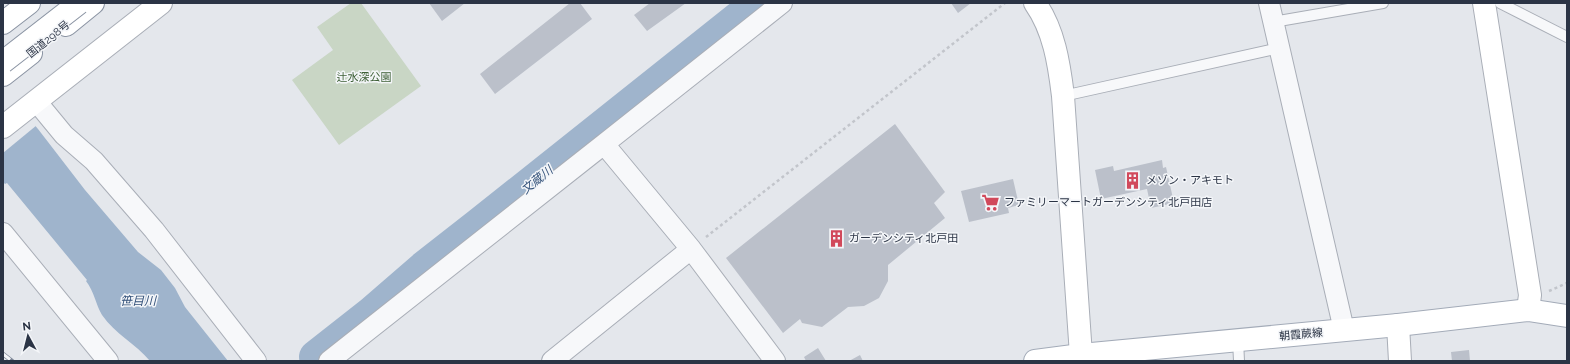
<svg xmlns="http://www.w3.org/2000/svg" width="1570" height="364" font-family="Raleway,'Noto Sans JP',sans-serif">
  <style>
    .green { fill: #c9d6c5 }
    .water { fill: #9fb4cc }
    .pier { fill: #e4e7ec }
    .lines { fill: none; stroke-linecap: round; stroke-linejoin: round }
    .stream { stroke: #9fb4cc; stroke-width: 5.5 }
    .river { stroke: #9fb4cc; stroke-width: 34 }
    .building { fill: #bbc0ca }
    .lane-casing { stroke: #a9aeb7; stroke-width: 12 }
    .street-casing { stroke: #a9aeb7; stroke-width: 22 }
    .secondary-casing { stroke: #a9aeb7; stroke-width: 24 }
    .primary-casing { stroke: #a3abb8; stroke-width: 24 }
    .highway-casing { stroke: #8b94a3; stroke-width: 24 }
    .path { stroke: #c2c5cb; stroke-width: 2.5; stroke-dasharray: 3 3; stroke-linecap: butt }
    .lane { stroke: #f7f8fa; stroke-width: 10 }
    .street { stroke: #f7f8fa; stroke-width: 20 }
    .secondary { stroke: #fff; stroke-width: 22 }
    .primary { stroke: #fff; stroke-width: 22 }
    .highway { stroke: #fff; stroke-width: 22 }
    .rail-casing { stroke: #7d8696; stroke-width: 4.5 }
    .rail { stroke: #f4f6f9; stroke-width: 3; stroke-dasharray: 9; stroke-linecap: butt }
    .highway-bridge-casing { stroke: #8b94a3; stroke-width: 24; stroke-linecap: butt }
    .highway-bridge { stroke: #fff; stroke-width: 22 }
    .labels { text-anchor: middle; stroke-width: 3; stroke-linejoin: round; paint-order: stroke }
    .street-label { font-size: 11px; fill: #2b3445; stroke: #f4f6f9 }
    .park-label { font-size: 11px; fill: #3f6138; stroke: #f4f6f9 }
    .poi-label { font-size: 11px; fill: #2b3445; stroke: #f4f6f9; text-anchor: start }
    .water-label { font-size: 12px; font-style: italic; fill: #34527a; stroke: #f4f6f9 }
  </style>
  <rect width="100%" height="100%" fill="#e4e7ec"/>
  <path class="green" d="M351 3H361L421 86 339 145 292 80 333 50 317 27Z"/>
  <path class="water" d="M3 88 38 129 85 190 138 252 161 270 175 288 185 307 228 361H150C136 344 115 334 102 315 96 305 94 291 86 281L87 280 7 183 5 184 3 182Z"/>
  <path class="pier" d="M3 86 37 125 3 153Z"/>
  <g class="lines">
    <path class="stream" d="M308 361 316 357"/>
    <path class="river" d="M316 357 372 313 424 268 479 225 758 3"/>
  </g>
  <path class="building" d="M429 3H465L442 21Z
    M570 3H580L592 19 495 94 480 74Z
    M650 3H686L647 31 634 15Z
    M951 3H971L958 13Z
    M895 124 945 192 934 203 945 218 888 265V281L879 298 864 306 848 307 822 327 802 323 800 319 783 333 726 258Z
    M1162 160 1163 168 1166 167 1174 203 1151 208 1147 189 1101 199 1095 170 1113 166 1114 171Z
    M1013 179 1019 205 1008 208 1009 213 969 222 961 191Z
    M818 348 826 361H806L804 357Z
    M1469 350 1470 361H1452L1451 352Z
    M860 355 863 361H849Z"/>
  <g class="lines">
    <defs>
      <path id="lane" d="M1500 3 1567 37
        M1273 22 1383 3
        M1063 96 1279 48
        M1238 340 1239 361"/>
      <path id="street" d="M1269 3 1344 330
        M36 101 64 135 94 161 154 230 256 361
        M604 144 782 3
        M3 233 108 361
        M329 361 604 144 691 249 775 361
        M552 361 691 249"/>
      <path id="secondary" d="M1035 3C1054 30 1059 63 1063 96L1081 355
        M1484 3 1530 295 1528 310
        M3 127 161 3
        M1398 325 1400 361"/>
      <path id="primary" d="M1035 361 1081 355 1398 325 1528 310 1567 316"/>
      <path id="highway" d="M3 23 29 3
        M66 25 93 3
        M3 75 31 53"/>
    </defs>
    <use href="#lane" class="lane-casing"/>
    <use href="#street" class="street-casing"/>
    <use href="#secondary" class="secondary-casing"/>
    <use href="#primary" class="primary-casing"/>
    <use href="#highway" class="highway-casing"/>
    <path class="path" d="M706 237 1005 3
      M1549 291 1567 283"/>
    <use href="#lane" class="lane"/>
    <use href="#street" class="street"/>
    <use href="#secondary" class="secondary"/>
    <use href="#primary" class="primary"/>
    <use href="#highway" class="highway"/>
    <defs>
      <path id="rail" d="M3 354 12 361"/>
    </defs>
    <use href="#rail" class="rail-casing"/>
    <use href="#rail" class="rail"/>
    <defs>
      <path id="highway-bridge" d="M3 62 79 3"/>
    </defs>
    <use href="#highway-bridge" class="highway-bridge-casing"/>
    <use href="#highway-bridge" class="highway-bridge"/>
  </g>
  <defs>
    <symbol id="building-bare" viewBox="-9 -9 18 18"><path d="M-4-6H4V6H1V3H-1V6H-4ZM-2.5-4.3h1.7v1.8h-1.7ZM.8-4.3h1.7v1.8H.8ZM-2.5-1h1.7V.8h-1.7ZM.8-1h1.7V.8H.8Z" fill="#d1495b" stroke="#f4f6f9" stroke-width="2.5" paint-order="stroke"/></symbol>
    <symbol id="supermarket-bare" viewBox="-9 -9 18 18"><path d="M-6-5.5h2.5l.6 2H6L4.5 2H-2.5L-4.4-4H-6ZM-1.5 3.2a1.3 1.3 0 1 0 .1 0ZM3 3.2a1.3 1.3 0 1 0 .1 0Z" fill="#d1495b" stroke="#f4f6f9" stroke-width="2.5" paint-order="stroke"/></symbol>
  </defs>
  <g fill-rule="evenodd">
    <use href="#building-bare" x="1120" y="168" width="25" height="25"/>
    <use href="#supermarket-bare" x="978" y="190" width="25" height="25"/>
    <use href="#building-bare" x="824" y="226" width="25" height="25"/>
  </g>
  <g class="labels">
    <g class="street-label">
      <text transform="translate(48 39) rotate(-39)" y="4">国道298号</text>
      <text transform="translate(1301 334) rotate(-5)" y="4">朝霞蕨線</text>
    </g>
    <g class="park-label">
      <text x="364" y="81">辻水深公園</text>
    </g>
    <g class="poi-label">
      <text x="1146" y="184">メゾン・アキモト</text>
      <text x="1004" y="206">ファミリーマートガーデンシティ北戸田店</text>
      <text x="849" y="242">ガーデンシティ北戸田</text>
    </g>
    <g class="water-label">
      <text transform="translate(537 180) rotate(-39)" y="4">文蔵川</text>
      <text x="138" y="305">笹目川</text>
    </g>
  </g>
  <rect width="1570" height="364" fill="none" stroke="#2b3445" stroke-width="8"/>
  <g transform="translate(28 336) rotate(353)" stroke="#f4f6f9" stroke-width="3" paint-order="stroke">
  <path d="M0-3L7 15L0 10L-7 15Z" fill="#2b3445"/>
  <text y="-6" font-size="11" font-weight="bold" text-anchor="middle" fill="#2b3445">N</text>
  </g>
</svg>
